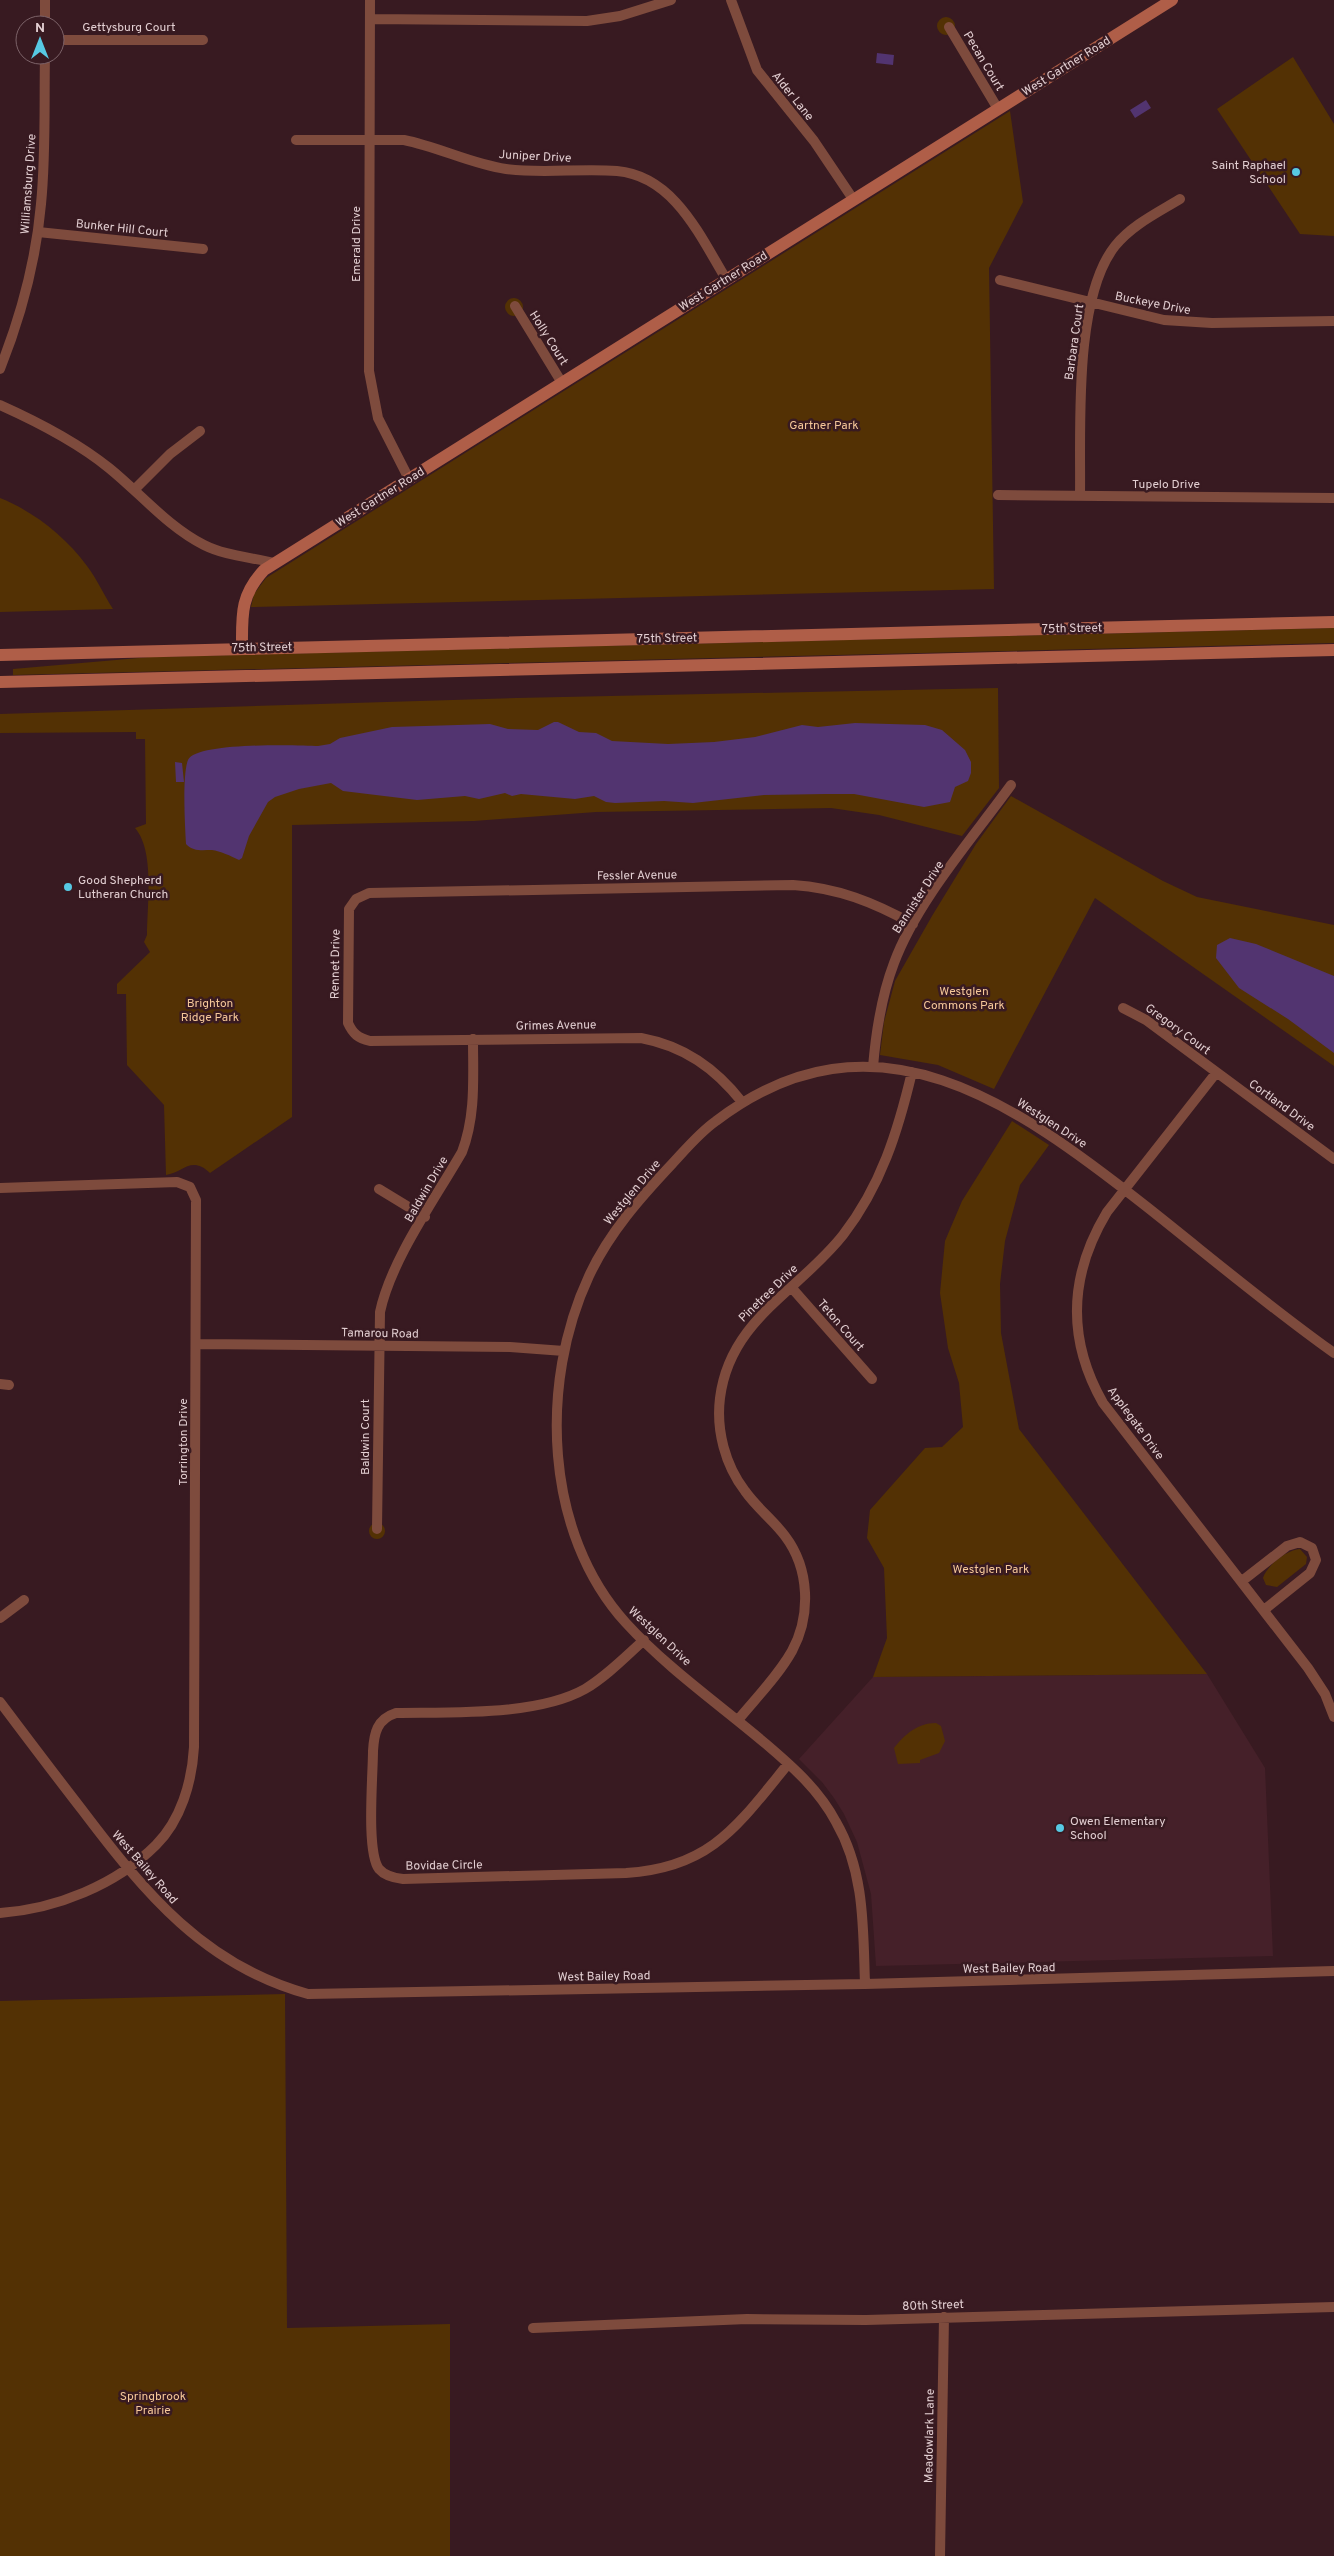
<svg xmlns="http://www.w3.org/2000/svg" width="1334" height="2556" font-family="Overpass,sans-serif">
  <style>
    .built { fill: #452029 }
    .green { fill: #533104 }
    .water { fill: #523470 }
    .lines { fill: none; stroke-linecap: round; stroke-linejoin: round }
    .street { stroke: #7e4b3d; stroke-width: 10 }
    .secondary { stroke: #af5e48; stroke-width: 12 }
    .poi-dot { fill: #57c9e3; stroke: #381a21; stroke-width: 2 }
    .labels { text-anchor: middle; stroke-width: 5; stroke-linejoin: round; paint-order: stroke }
    .street-label { font-size: 12px; fill: #e3cfd2; stroke: #381a21 }
    .poi-label { font-size: 12px; fill: #e3cfd2; stroke: #381a21; text-anchor: start }
    .park-label { font-size: 12px; fill: #f5c799; stroke: #381a21 }
  </style>
  <rect width="100%" height="100%" fill="#381a21"/>
  <path class="built" d="M1207 1674 1265 1768 1273 1956 876 1966 871 1894 857 1842 844 1814 834 1798 822 1782 799 1759 873 1677Z"/>
  <path class="green" d="M937 26a9 9 0 1 1 18 0a9 9 0 1 1-18 0Z
    M1293 57 1334 124V236L1300 234 1217 109Z
    M1010 111 1023 202 989 268 994 589 251 607 254 594 266 578Z
    M505 307a9 9 0 1 1 18 0a9 9 0 1 1-18 0Z
    M0 498C33 511 66 537 87 566 97 579 104 595 113 609L0 612Z
    M1334 628V643L13 675V669L150 657Z
    M998 688 999 788 962 836 879 815 831 808 596 812 474 821 292 825V1117L210 1173C191 1155 183 1173 166 1175L164 1105 127 1065 126 994H117V984L150 952 144 942 147 935C147 904 155 851 135 828L146 824 145 739H136V732L0 733V714L516 698Z
    M1011 796 1163 881 1197 897 1334 925V1066L1095 898 994 1089 938 1065 880 1055 884 1022 895 981 932 916 976 844Z
    M1012 1121 1049 1145 1020 1185 1005 1241 1000 1284 1001 1333 1019 1429 1207 1674 873 1677 887 1638 884 1568 867 1538 870 1510 925 1448 942 1447 963 1427 959 1383 948 1348 940 1293 945 1241 962 1201Z
    M369 1531a8 8 0 1 1 16 0a8 8 0 1 1-16 0Z
    M1300 1549 1307 1557 1306 1564 1277 1587 1266 1585 1263 1578C1266 1566 1288 1549 1300 1549Z
    M936 1723 941 1726 945 1741 939 1753 920 1760V1763L898 1764 894 1748C905 1734 918 1723 936 1723Z
    M285 1994 287 2328 450 2324V2556H0V2001Z"/>
  <path class="water" d="M877 53 894 55 893 65 876 63Z
    M1146 100 1151 108 1135 118 1130 110Z
    M554 722H558L579 732 596 733 612 741 668 744 714 742 755 737 802 725 818 727 855 723 925 725 942 730 965 750 971 762V773L968 781 955 787 950 802 924 807 854 794H826L764 795 693 803 664 801 615 803 606 802 594 796 575 799 521 794 512 796 505 793 479 799 465 796 417 800 343 791 331 783 299 789 275 797 268 802 249 836 242 858 239 860C231 856 220 851 212 850 203 850 193 852 186 844 185 826 182 775 188 760 196 742 298 745 318 746L330 744 340 738 392 727 490 724 508 729 538 730Z
    M175 762 182 763 184 782H176Z
    M1230 938 1256 944 1334 976V1053L1288 1019 1239 988 1216 958 1217 945Z"/>
  <g class="lines">
    <path class="street" d="M370 0 369 371 378 418 409 479
      M731 0 757 70 814 141 853 199
      M370 19 587 21 620 16 671 0
      M45 25V0
      M949 27 998 109
      M55 40H203
      M296 140H404C439 147 471 164 506 169 543 174 580 168 617 171 674 176 700 236 726 279
      M38 232 203 249
      M1000 280 1164 320 1212 323 1334 321
      M515 306 562 383
      M0 369C21 316 36 261 41 204 46 155 44 104 45 55
      M0 405C38 422 77 442 109 468 140 493 168 527 204 545 226 556 251 557 274 563
      M134 490 170 454 200 431
      M998 495 1334 498
      M1080 496C1081 430 1073 299 1115 246 1132 225 1157 213 1180 199
      M1123 1008 1146 1020 1334 1159
      M873 1067C876 1031 881 997 894 963 917 901 972 839 1011 785
      M1216 1073 1107 1212C1069 1275 1066 1338 1103 1403L1308 1668 1325 1694 1334 1717
      M742 1102C715 1068 684 1046 641 1038L370 1041C358 1038 353 1034 348 1023L349 909 356 899 369 893 793 885C838 888 873 902 913 924
      M0 1188 177 1182 190 1187 196 1200 194 1747C192 1782 181 1820 156 1845 116 1885 56 1909 0 1913
      M379 1189 425 1217
      M791 1287 872 1379
      M196 1344 510 1347 564 1351
      M0 1384 9 1385
      M377 1529 380 1312C391 1260 435 1199 462 1152 476 1115 473 1078 473 1039
      M1242 1581 1287 1546 1300 1542 1312 1548 1316 1560 1310 1573 1264 1610
      M0 1618 24 1600
      M644 1640C625 1657 607 1676 585 1689 537 1716 452 1712 396 1713 377 1719 374 1733 373 1751 373 1775 366 1852 379 1869 385 1876 394 1878 403 1879L626 1873C711 1868 738 1825 788 1764
      M0 1702C28 1739 55 1775 83 1811 145 1893 205 1966 308 1994L865 1984 1334 1971
      M738 1720C756 1698 778 1676 792 1651 811 1616 810 1569 785 1536 773 1520 757 1508 745 1491 725 1465 716 1430 720 1398 730 1319 799 1291 843 1235 881 1186 898 1131 912 1072
      M865 1984C863 1928 865 1872 836 1822 819 1790 793 1767 766 1744 720 1705 667 1668 626 1623 544 1533 539 1383 589 1276 609 1233 640 1198 672 1164 686 1149 699 1133 716 1121 875 1000 1017 1105 1147 1207 1209 1256 1269 1307 1334 1353
      M533 2328 747 2319 866 2320 1334 2307
      M940 2556 944 2317"/>
    <path class="secondary" d="M242 648C242 615 240 596 264 570L1172 0
      M0 655 1334 622
      M0 682 1334 650"/>
  </g>
  <g class="poi-dot">
    <circle cx="1296" cy="172" r="5"/>
    <circle cx="68" cy="887" r="5"/>
    <circle cx="1060" cy="1828" r="5"/>
  </g>
  <g class="labels">
    <g class="street-label">
      <text x="129" y="31">Gettysburg Court</text>
      <text transform="translate(984 61) rotate(59)" y="4">Pecan Court</text>
      <text transform="translate(1066 66) rotate(-32)" y="4">West Gartner Road</text>
      <text transform="translate(793 96) rotate(51)" y="4">Alder Lane</text>
      <text transform="translate(535 156) rotate(3)" y="4">Juniper Drive</text>
      <text transform="translate(28 184) rotate(-86)" y="4">Williamsburg Drive</text>
      <text transform="translate(122 228) rotate(6)" y="4">Bunker Hill Court</text>
      <text transform="translate(356 244) rotate(-90)" y="4">Emerald Drive</text>
      <text transform="translate(723 281) rotate(-32)" y="4">West Gartner Road</text>
      <text transform="translate(1153 303) rotate(11)" y="4">Buckeye Drive</text>
      <text transform="translate(549 338) rotate(58)" y="4">Holly Court</text>
      <text transform="translate(1074 342) rotate(-82)" y="4">Barbara Court</text>
      <text x="1166" y="488">Tupelo Drive</text>
      <text transform="translate(380 497) rotate(-32)" y="4">West Gartner Road</text>
      <text transform="translate(1072 628) rotate(-1)" y="4">75th Street</text>
      <text transform="translate(667 638) rotate(-1)" y="4">75th Street</text>
      <text transform="translate(262 647) rotate(-1)" y="4">75th Street</text>
      <text transform="translate(637 875) rotate(-1)" y="4">Fessler Avenue</text>
      <text transform="translate(918 897) rotate(-57)" y="4">Bannister Drive</text>
      <text transform="translate(335 964) rotate(-89)" y="4">Rennet Drive</text>
      <text transform="translate(556 1025) rotate(-1)" y="4">Grimes Avenue</text>
      <text transform="translate(1178 1029) rotate(36)" y="4">Gregory Court</text>
      <text transform="translate(1282 1105) rotate(36)" y="4">Cortland Drive</text>
      <text transform="translate(1052 1123) rotate(33)" y="4">Westglen Drive</text>
      <text transform="translate(426 1189) rotate(-60)" y="4">Baldwin Drive</text>
      <text transform="translate(632 1192) rotate(-50)" y="4">Westglen Drive</text>
      <text transform="translate(768 1293) rotate(-44)" y="4">Pinetree Drive</text>
      <text transform="translate(841 1325) rotate(49)" y="4">Teton Court</text>
      <text transform="translate(380 1333) rotate(1)" y="4">Tamarou Road</text>
      <text transform="translate(1136 1423) rotate(54)" y="4">Applegate Drive</text>
      <text transform="translate(365 1437) rotate(-90)" y="4">Baldwin Court</text>
      <text transform="translate(183 1442) rotate(-90)" y="4">Torrington Drive</text>
      <text transform="translate(660 1636) rotate(43)" y="4">Westglen Drive</text>
      <text transform="translate(444 1865) rotate(-1)" y="4">Bovidae Circle</text>
      <text transform="translate(145 1867) rotate(49)" y="4">West Bailey Road</text>
      <text transform="translate(1009 1968) rotate(-1)" y="4">West Bailey Road</text>
      <text transform="translate(604 1976) rotate(-1)" y="4">West Bailey Road</text>
      <text transform="translate(933 2305) rotate(-2)" y="4">80th Street</text>
      <text transform="translate(929 2436) rotate(-89)" y="4">Meadowlark Lane</text>
    </g>
    <g class="poi-label">
      <text x="1286" y="169" text-anchor="end">Saint Raphael<tspan x="1286" dy="14">School</tspan></text>
      <text x="78" y="884">Good Shepherd<tspan x="78" dy="14">Lutheran Church</tspan></text>
      <text x="1070" y="1825">Owen Elementary<tspan x="1070" dy="14">School</tspan></text>
    </g>
    <g class="park-label">
      <text x="824" y="429">Gartner Park</text>
      <text x="964" y="995">Westglen<tspan x="964" dy="14">Commons Park</tspan></text>
      <text x="210" y="1007">Brighton<tspan x="210" dy="14">Ridge Park</tspan></text>
      <text x="991" y="1573">Westglen Park</text>
      <text x="153" y="2400">Springbrook<tspan x="153" dy="14">Prairie</tspan></text>
    </g>
  </g>
  <g transform="translate(40 40)"><circle r="24" fill="#381a21" stroke="#7c6268"/>
  <path d="M0-4L9 19L0 12L-9 19Z" fill="#57c9e3"/>
  <text y="-8" font-size="14" font-weight="bold" text-anchor="middle" fill="#e3cfd2">N</text>
  </g>
</svg>
